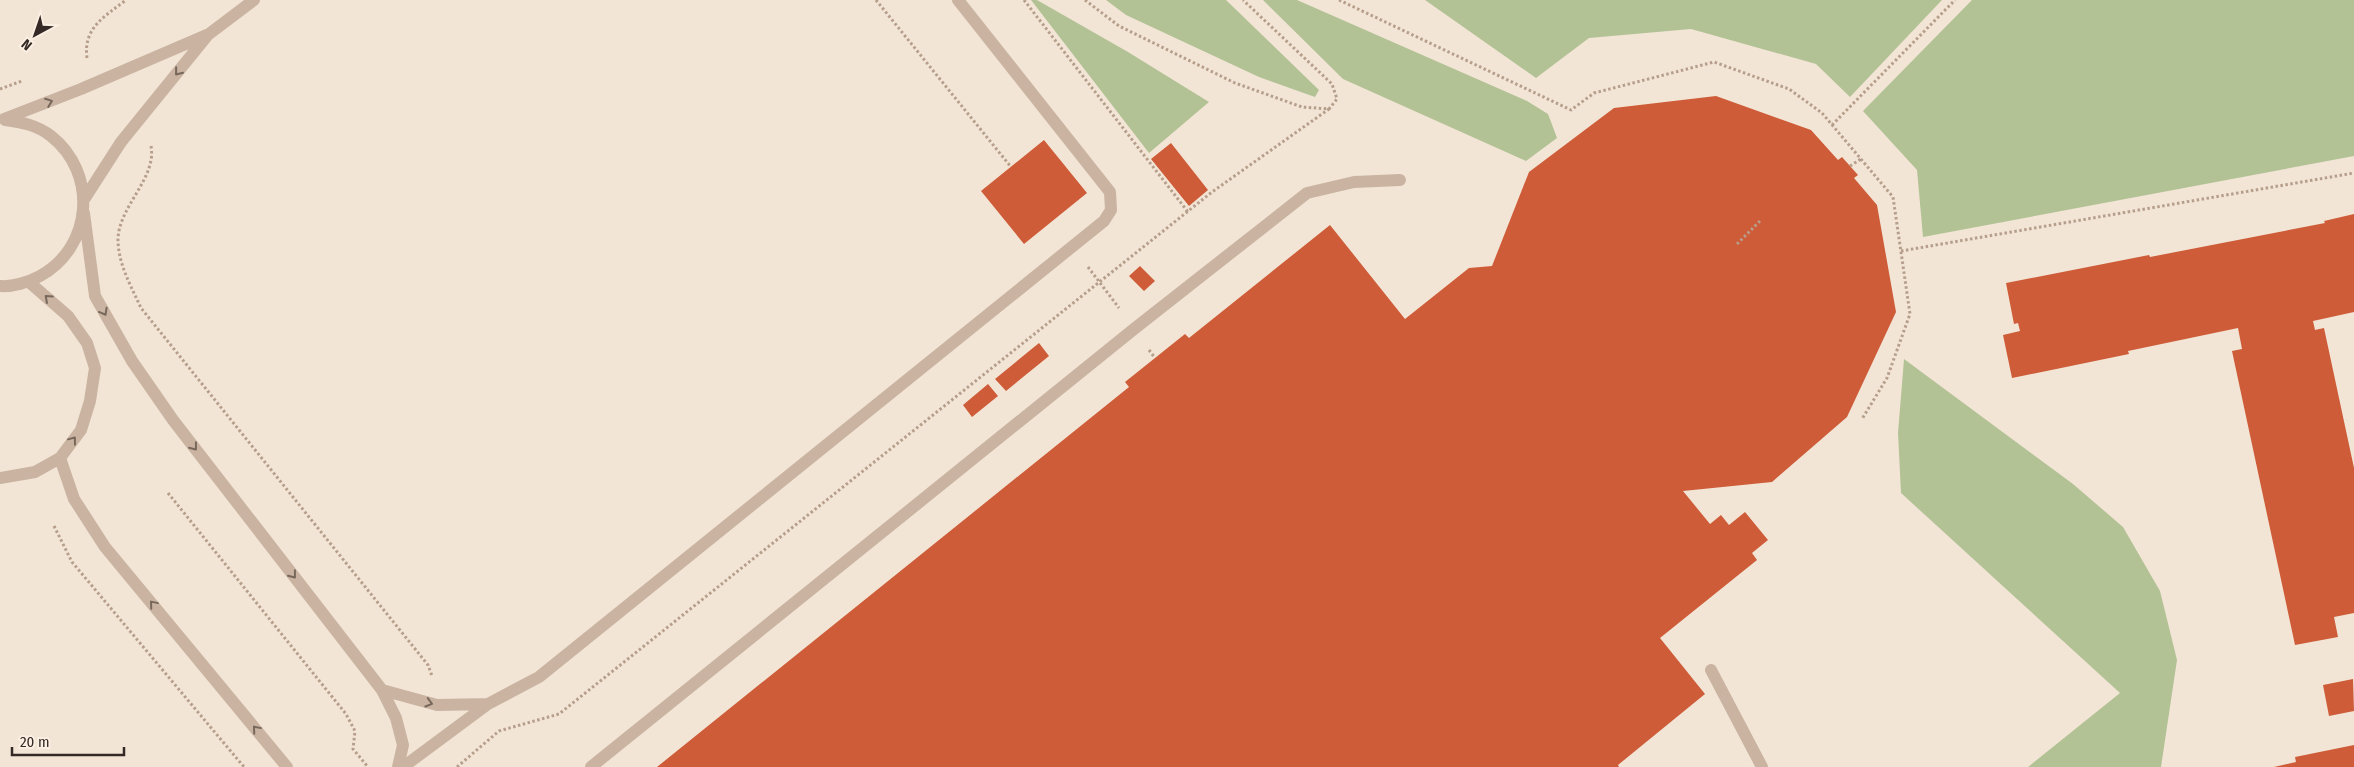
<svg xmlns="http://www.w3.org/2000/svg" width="2354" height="767" font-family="'Fira Sans Condensed',sans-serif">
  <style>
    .green { fill: #b3c295 }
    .building { fill: #ce5c38 }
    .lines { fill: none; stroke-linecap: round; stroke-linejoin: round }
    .path { stroke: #b69e8b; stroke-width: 3; stroke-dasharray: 2.5 2.5; stroke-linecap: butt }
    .minor { stroke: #cab4a1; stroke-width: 12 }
    .oneway { stroke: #78685c }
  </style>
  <rect width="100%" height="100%" fill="#f2e5d6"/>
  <path class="green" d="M1031 0H1037L1128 52 1209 102 1149 153Z
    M1106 0H1226L1319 90 1315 97 1259 77 1126 15Z
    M1263 0H1297L1527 101 1548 114 1557 138 1526 161 1343 79Z
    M1425 0H1942L1850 97 1816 64 1691 29 1589 38 1536 78Z
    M1972 0H2354V156L1923 237 1917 170 1863 111Z
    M1904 359 2073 484 2123 527 2160 591 2177 660 2161 767H2028L2120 693 1901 493 1898 433Z"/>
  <path class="building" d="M1716 96 1811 130 1838 160 1842 157 1858 175 1854 178 1877 205 1896 312 1847 417 1772 482 1683 491 1710 524 1721 515 1729 525 1745 512 1768 540 1752 553 1757 560 1660 638 1705 694 1618 765 1619 767H657L1129 387 1125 382 1185 334 1189 338 1330 225 1405 319 1469 268 1492 266 1529 172 1614 108Z
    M1044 140 1087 193 1024 244 981 191Z
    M1171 143 1208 190 1189 206 1151 159Z
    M2354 214V312L2313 321 2315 330 2324 328 2354 468V613L2334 617 2338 637 2295 645 2232 351 2242 349 2238 328 2128 351 2129 354 2012 378 2003 335 2020 331 2018 323 2014 324 2006 283 2149 255 2150 257 2325 223 2324 221Z
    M1140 266 1155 281 1144 291 1129 276Z
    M1039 343 1049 356 1006 391 995 379Z
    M988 384 998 396 972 417 963 405Z
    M2353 679 2354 711 2329 716 2323 685Z
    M2354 745V767H2274L2296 762 2295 757Z"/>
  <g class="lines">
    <path class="path" d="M876 0 1011 167
      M1024 0 1188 212
      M1085 0 1119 26 1235 83 1302 107 1329 109 1337 99 1332 84 1243 0
      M1339 0 1571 110 1594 93 1714 62 1789 89 1822 113 1893 197 1910 314 1887 378 1862 419
      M87 58C83 28 104 17 126 0
      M0 89 22 81
      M1832 125 1955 0
      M151 146C157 178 119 206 118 239 118 264 131 286 141 308L428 665 432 676
      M1850 166 1861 159
      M1737 244 1760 221
      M1901 251 2354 173
      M1088 267 1119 308
      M1149 350 1155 358
      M168 493 346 714 355 731 353 749 368 767
      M54 526 72 562 244 767
      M457 767 499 731 559 714 1212 192 1329 109"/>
    <path class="minor" d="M4 119 81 89 209 34 254 0
      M85 198 121 142 207 36
      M84 213 95 296 132 361 173 420 382 690 396 718 403 745 398 767
      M29 282 68 316 87 343 95 368 90 401 81 430 60 458 74 499 105 547 287 767
      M0 286C13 287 29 282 40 276 93 247 98 173 51 136 37 125 21 122 5 120
      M0 478 35 472 60 458
      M1711 670 1762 767
      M382 690 437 705 488 704
      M403 767 488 704 539 677 1104 221 1111 210 1110 192 958 0
      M591 767 1134 329 1307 193 1354 182 1400 180"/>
  </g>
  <defs><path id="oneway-chevron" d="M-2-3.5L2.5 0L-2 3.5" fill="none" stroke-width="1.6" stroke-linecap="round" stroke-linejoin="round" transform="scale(1.25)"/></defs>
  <g class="oneway">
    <use href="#oneway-chevron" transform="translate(178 72) rotate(129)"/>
    <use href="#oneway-chevron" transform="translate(49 102) rotate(-21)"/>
    <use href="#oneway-chevron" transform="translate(48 298) rotate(-138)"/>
    <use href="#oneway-chevron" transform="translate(104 312) rotate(61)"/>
    <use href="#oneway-chevron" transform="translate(73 440) rotate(-53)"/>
    <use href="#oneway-chevron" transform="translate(194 447) rotate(52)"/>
    <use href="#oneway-chevron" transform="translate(293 575) rotate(52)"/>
    <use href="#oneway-chevron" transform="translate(153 604) rotate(-130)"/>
    <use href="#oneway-chevron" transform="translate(429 703) rotate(16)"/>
    <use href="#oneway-chevron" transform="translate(256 729) rotate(-130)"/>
  </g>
  <g transform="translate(35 35) rotate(220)" stroke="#faefe2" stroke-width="4" paint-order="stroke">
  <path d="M0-4L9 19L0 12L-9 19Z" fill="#342924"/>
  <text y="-8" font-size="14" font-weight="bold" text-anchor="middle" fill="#342924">N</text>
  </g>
  <path d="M12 747v8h112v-8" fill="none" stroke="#342924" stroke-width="2.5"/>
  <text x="20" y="747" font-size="15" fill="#342924" stroke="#faefe2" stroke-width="4" paint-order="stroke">20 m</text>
</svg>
